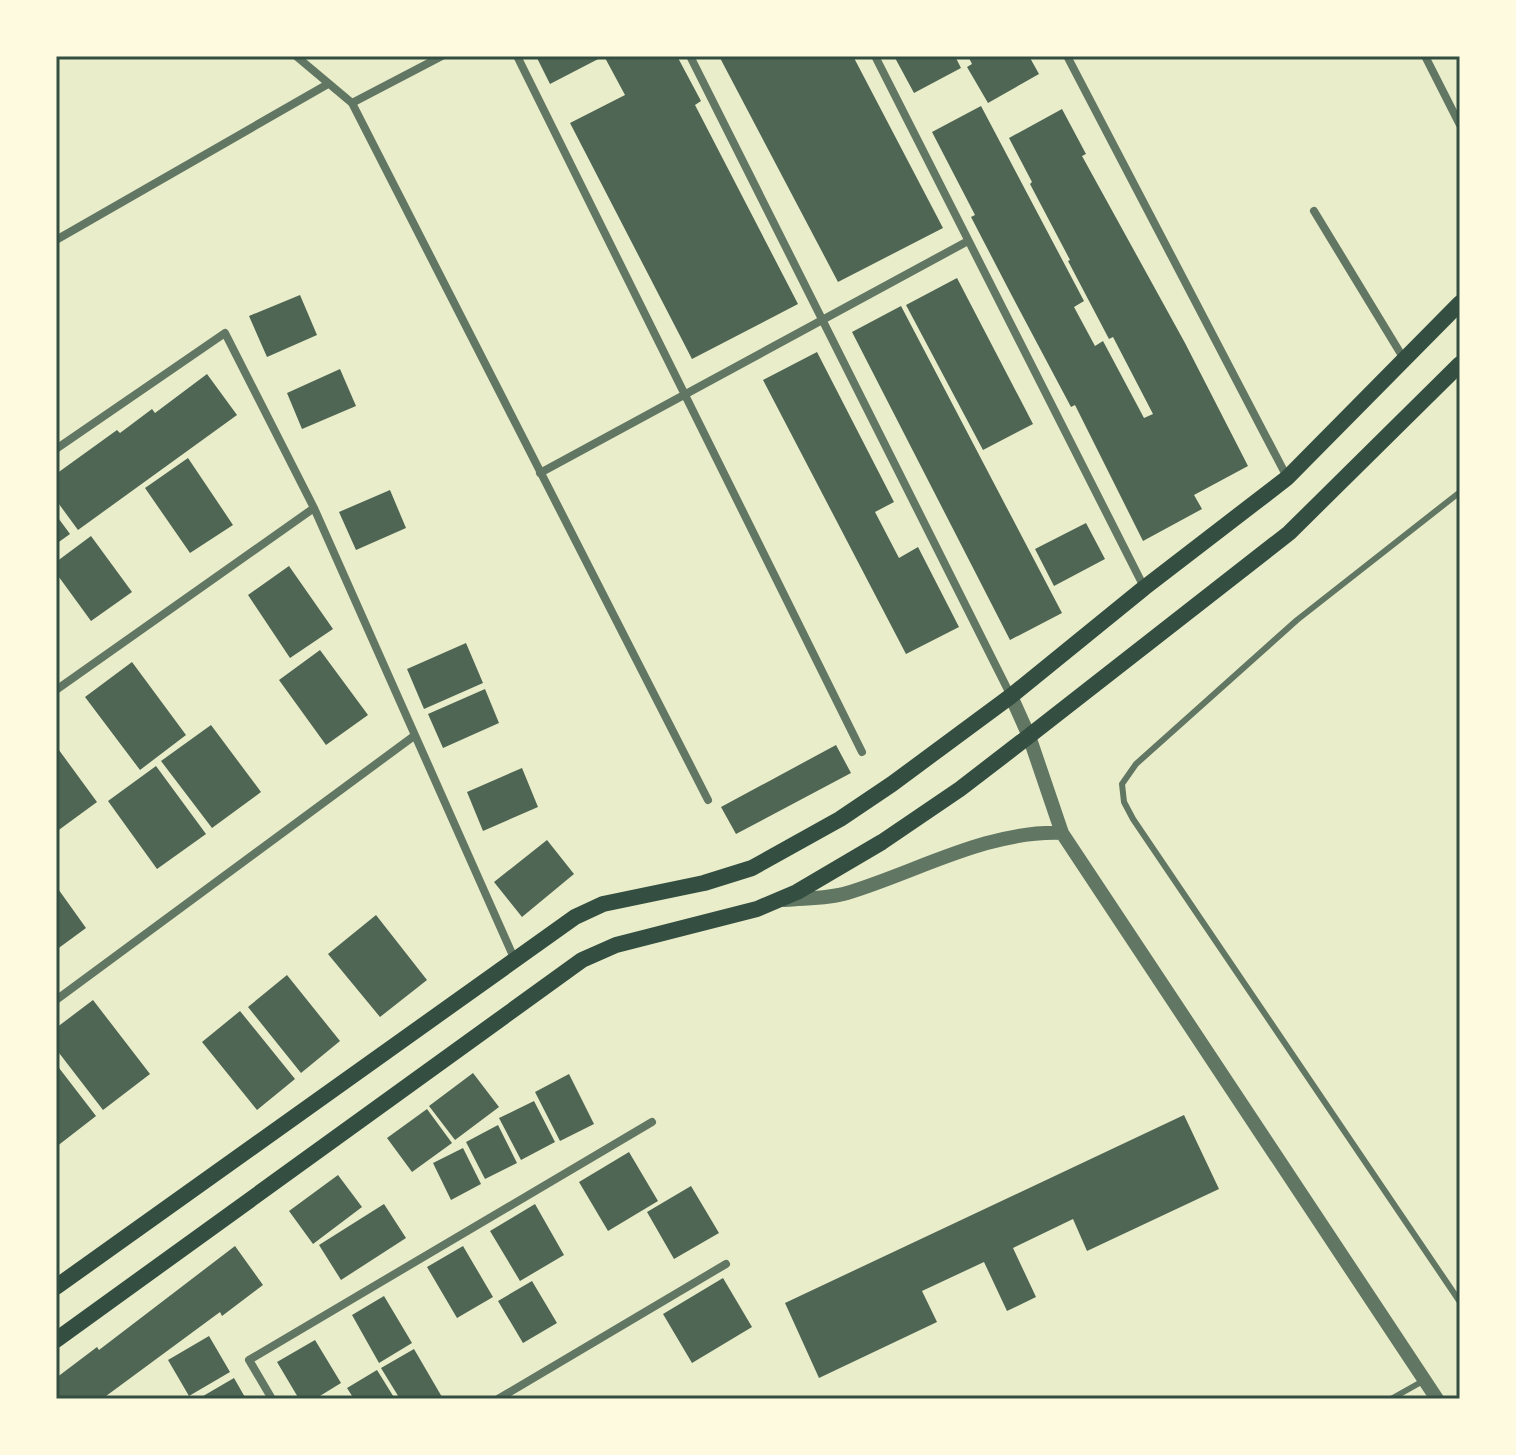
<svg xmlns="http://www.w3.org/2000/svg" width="1516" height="1455" font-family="'Fira Sans',sans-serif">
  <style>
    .building { fill: #4f6655 }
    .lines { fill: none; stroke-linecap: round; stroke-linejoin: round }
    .service { stroke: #617663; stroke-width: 6 }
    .minor { stroke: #617663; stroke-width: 8 }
    .tertiary { stroke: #617663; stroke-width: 14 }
    .secondary { stroke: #344e41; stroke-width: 16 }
    .neatline { fill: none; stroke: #344e41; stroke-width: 3 }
  </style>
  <rect width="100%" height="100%" fill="#e9edc9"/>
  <path class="building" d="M536 56H604L550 84Z
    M604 56H677L701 101 695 105 798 304 692 359 570 123 625 95Z
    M719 56H787L788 58 792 56H853L943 228 838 282Z
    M894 56H955L961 68 914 93Z
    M968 56H1029L1039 74 988 103 967 67 972 64Z
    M981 106 1084 301 1074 307 1095 346 1103 341 1144 418 1153 414 1113 337 1109 339 1068 261 1070 260 1030 184 1032 182 1009 138 1062 109 1086 154 1082 156 1185 343 1248 466 1194 495 1202 509 1143 541 1075 405 1071 407 1011 294 971 217 975 215 932 132Z
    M957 278 1033 424 983 450 906 305Z
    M300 295 317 335 267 357 249 316Z
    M901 306 1062 613 1010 640 852 332Z
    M817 352 894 502 875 512 899 558 918 547 959 627 906 654 763 380Z
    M340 369 356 406 302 429 287 393Z
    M207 374 237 415 78 530 56 500V474L117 430 120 433 152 409 155 413Z
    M188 458 233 525 190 553 145 488Z
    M390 490 406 528 356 550 339 512Z
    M56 515 70 534 56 544Z
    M1086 523 1105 559 1054 586 1035 549Z
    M91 536 132 592 91 621 56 573V562Z
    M289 566 333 629 290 658 248 595Z
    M466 643 483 683 424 709 407 669Z
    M320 650 368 715 326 745 279 680Z
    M132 662 186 735 140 770 85 697Z
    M485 689 499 723 443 748 428 714Z
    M211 725 261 792 212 828 161 761Z
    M836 745 851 773 736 834 721 807Z
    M56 746 97 802 56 832Z
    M156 766 206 834 157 869 108 801Z
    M522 768 538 807 483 831 467 792Z
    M547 840 574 874 522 917 494 882Z
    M56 886 86 928 56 950Z
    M376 915 427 980 380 1017 328 954Z
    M287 975 340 1041 301 1073 248 1007Z
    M93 1000 150 1074 103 1110 56 1049V1028Z
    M240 1011 295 1079 257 1110 202 1042Z
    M56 1064 96 1116 56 1147Z
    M473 1073 499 1107 455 1140 429 1106Z
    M569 1074 594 1124 560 1141 535 1092Z
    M534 1101 555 1142 521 1160 499 1118Z
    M427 1109 452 1143 412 1172 387 1138Z
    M1184 1115 1219 1189 1087 1251 1073 1219 1013 1248 1036 1297 1007 1311 984 1262 922 1291 937 1322 819 1378 785 1303Z
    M498 1125 517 1163 485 1179 466 1142Z
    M463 1148 481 1184 451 1200 433 1163Z
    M629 1152 658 1201 608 1231 579 1182Z
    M338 1175 362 1207 313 1244 289 1211Z
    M691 1186 719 1233 674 1259 647 1212Z
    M384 1204 406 1238 341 1280 319 1245Z
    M535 1204 564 1255 520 1281 490 1231Z
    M235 1246 263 1285 222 1316 220 1312 102 1399H56V1378L97 1347 99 1350Z
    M463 1246 493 1297 457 1318 427 1267Z
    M723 1278 752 1327 692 1363 663 1314Z
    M532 1281 557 1323 523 1343 498 1301Z
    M384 1296 412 1343 379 1363 352 1315Z
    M209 1336 230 1372 189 1396 168 1360Z
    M315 1340 341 1383 315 1399H299L277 1362Z
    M414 1349 442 1397 440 1399H400L381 1368Z
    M377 1370 395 1399H354L347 1388Z
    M234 1378 246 1399H198Z"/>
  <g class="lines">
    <path class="service" d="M1460 492 1297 620 1136 764 1122 784 1124 802 1133 819 1460 1302
      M1391 1399 1423 1381"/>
    <path class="minor" d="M296 56 352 103 442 56
      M517 56 862 752
      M690 56 1011 696
      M875 56 1144 587
      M1067 56 1287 477
      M1425 56 1460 125
      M352 103 708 800
      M1314 211 1404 359
      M56 240 328 84
      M56 449 225 333 314 508 514 958
      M540 473 968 241
      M56 690 314 508
      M56 1000 414 736
      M272 1399 249 1360 652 1122
      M498 1399 726 1264"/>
    <path class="tertiary" d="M1011 696 1029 736 1062 833 1437 1399
      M785 900C805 898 827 899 847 893 917 872 987 830 1062 833"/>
    <path class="secondary" d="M56 1287 575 917 603 904 704 883 752 868 840 819 892 784 1011 696 1144 588 1287 478 1460 303
      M56 1340 582 960 616 945 757 909 797 892 882 842 960 789 1029 736 1289 533 1460 364"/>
  </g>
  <rect width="1516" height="1455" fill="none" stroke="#fefae0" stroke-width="116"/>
  <rect x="58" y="58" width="1400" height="1339" class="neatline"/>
</svg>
